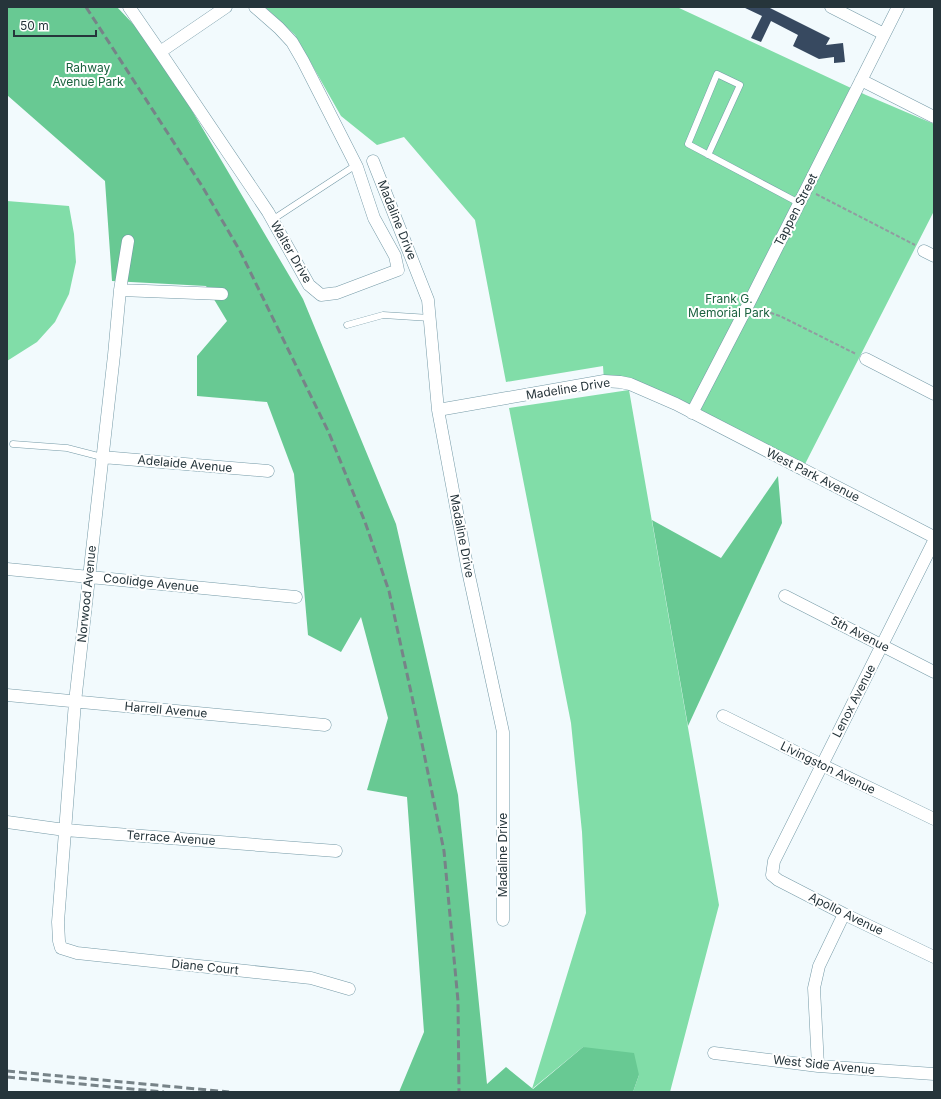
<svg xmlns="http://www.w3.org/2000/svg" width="941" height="1099" font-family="Inter,sans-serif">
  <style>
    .green { fill: #81dda8 }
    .forest { fill: #68c993 }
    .building { fill: #374960 }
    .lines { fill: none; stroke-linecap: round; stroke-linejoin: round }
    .service-casing { stroke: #759aa7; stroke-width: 7 }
    .minor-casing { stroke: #759aa7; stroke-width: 13 }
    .path { stroke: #919ca0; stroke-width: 2; stroke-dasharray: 4 2; stroke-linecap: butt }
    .service { stroke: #fff; stroke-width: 6 }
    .minor { stroke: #fff; stroke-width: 12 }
    .rail { stroke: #778388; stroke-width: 3; stroke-dasharray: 8 4; stroke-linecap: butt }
    .labels { text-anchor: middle; stroke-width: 4; stroke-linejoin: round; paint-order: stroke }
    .park-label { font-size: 12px; fill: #1b623f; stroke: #fff }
    .street-label { font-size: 12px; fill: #26353b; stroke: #fff }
  </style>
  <rect width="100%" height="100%" fill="#f2fafd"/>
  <path class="green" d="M265 7H677L866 95 934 124V211L804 466 720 423 604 381 603 366 506 382 475 220 404 137 377 145 341 116 295 35Z
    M7 201 69 206 74 234 76 262 69 294 55 322 37 342 7 361Z
    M629 390 719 905 670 1092H633L639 1075 583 1047 532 1089 586 913 582 832 571 723 509 408Z"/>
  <path class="forest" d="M7 7H117L154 46 303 299 396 524 458 795 487 1084 506 1067 533 1089 583 1047 634 1053 639 1075 633 1092H399L424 1032 407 797 367 790 388 718 361 617 341 652 308 635 294 474 267 402 197 396V356L227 321 206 286 112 281 105 181 7 95Z
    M778 476 782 523 688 726 652 520 721 558Z"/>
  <path class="building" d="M743 7H768L830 38 826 45 843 43 845 62 834 63V57L819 59 793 46 798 35 771 21 761 42 751 38 762 16Z"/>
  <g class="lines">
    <defs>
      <path id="service" d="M708 155 740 85 717 74 688 144 799 203
        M272 220 356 165
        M347 325 383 315 430 318
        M13 444 67 448 102 457"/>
      <path id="minor" d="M129 7 160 52 268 212 309 285 321 295 337 293 398 270 395 256 374 218 357 167 303 61 292 42 279 28 255 7
        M831 7 884 34
        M160 52 226 7
        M861 80 934 117
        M373 161 428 300 438 410 468 571 503 732V920
        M128 241 120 290 114 355 75 702 58 922 59 941 61 948 77 953 311 978 349 989
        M924 251 934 256
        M120 290 222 294
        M866 359 934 394
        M438 410 604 381 620 382 630 384 676 404 934 537
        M692 413 748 305 898 7
        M102 457 268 471
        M934 541 774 861 772 875 778 880 844 914 934 957
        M7 569 296 597
        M785 596 934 672
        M7 695 325 725
        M723 716 822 765 934 819
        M7 822 65 830 336 851
        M714 1053 818 1066 934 1074
        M818 1066 814 988 819 966 844 914"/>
    </defs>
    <use href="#service" class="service-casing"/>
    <use href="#minor" class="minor-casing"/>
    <path class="path" d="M816 194 915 245
      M759 309 780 316 856 354"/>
    <use href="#service" class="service"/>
    <use href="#minor" class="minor"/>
    <path class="rail" d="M86 7 202 186 240 251 329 433 365 522 389 591 419 729 444 851 458 1001 459 1092
      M7 1071 229 1092
      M7 1077 164 1092"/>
  </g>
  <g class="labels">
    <g class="park-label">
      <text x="88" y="72">Rahway<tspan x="88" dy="14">Avenue Park</tspan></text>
      <text x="729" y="303">Frank G.<tspan x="729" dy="14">Memorial Park</tspan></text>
    </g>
    <g class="street-label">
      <text transform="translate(796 210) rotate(-63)" y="4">Tappen Street</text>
      <text transform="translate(397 220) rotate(68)" y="4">Madaline Drive</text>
      <text transform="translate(291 252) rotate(60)" y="4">Walter Drive</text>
      <text transform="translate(568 389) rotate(-9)" y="4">Madeline Drive</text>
      <text transform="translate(185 464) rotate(5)" y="4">Adelaide Avenue</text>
      <text transform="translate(813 475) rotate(27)" y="4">West Park Avenue</text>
      <text transform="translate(462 536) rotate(79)" y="4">Madaline Drive</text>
      <text transform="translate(151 583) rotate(6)" y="4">Coolidge Avenue</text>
      <text transform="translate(87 594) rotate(-84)" y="4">Norwood Avenue</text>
      <text transform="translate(860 634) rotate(27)" y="4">5th Avenue</text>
      <text transform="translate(854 701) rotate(-63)" y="4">Lenox Avenue</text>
      <text transform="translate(166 710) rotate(5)" y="4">Harrell Avenue</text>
      <text transform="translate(828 768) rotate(26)" y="4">Livingston Avenue</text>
      <text transform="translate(171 838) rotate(4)" y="4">Terrace Avenue</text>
      <text transform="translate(503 855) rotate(-90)" y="4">Madaline Drive</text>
      <text transform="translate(846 914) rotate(26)" y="4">Apollo Avenue</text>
      <text transform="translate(205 967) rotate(6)" y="4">Diane Court</text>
      <text transform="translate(824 1065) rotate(6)" y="4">West Side Avenue</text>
    </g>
  </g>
  <rect width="941" height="1099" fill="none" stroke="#26353b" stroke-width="16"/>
  <path d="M14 30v6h82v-6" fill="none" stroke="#26353b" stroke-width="2"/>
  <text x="20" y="30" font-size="12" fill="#26353b" stroke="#ffffff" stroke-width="3" paint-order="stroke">50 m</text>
</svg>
